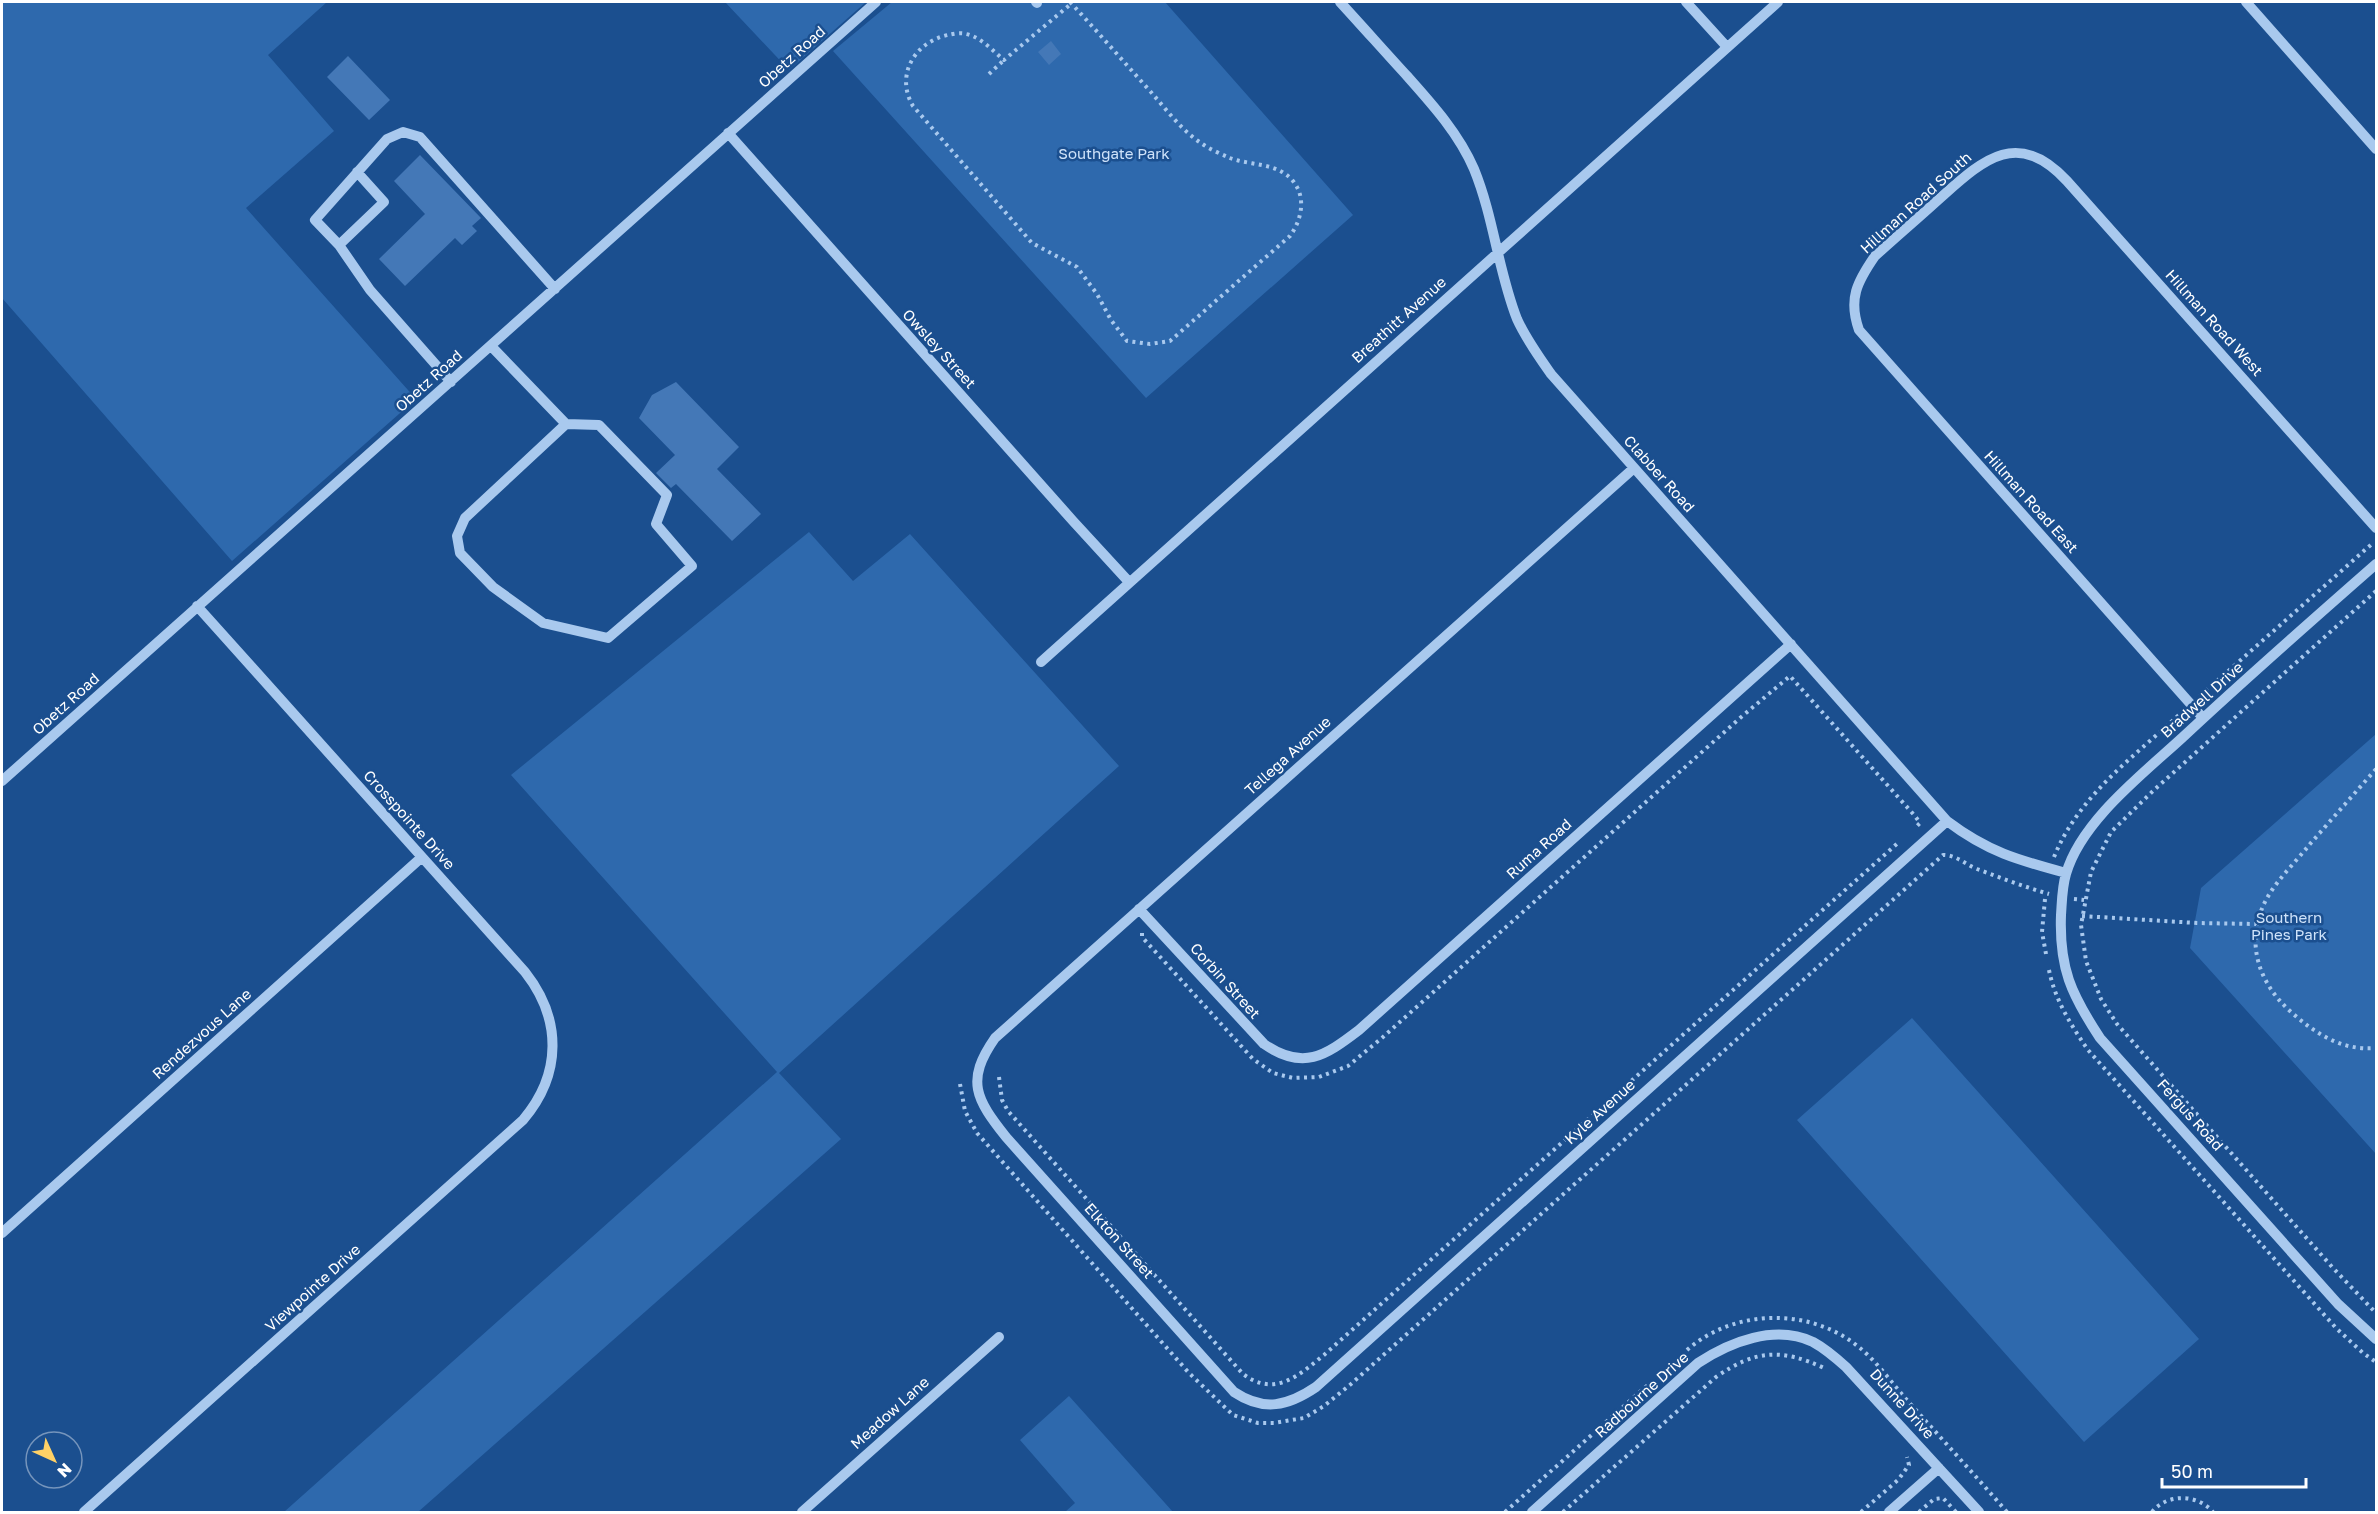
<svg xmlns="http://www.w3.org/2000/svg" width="2378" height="1514" font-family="'Golos Text',sans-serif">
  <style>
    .green { fill: #2e69ad }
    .building { fill: #4478b7 }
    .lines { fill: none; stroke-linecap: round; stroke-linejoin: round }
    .path { stroke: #a9c9ee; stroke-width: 4; stroke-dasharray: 3 4.5; stroke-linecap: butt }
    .minor { stroke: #a9c9ee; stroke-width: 10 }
    .labels { text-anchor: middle; stroke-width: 5; stroke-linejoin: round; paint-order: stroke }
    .street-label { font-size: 15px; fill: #fff; stroke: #1b4f8f }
    .park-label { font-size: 15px; fill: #cfe3fa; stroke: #1b4f8f }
  </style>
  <rect width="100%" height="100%" fill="#1b4f8f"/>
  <path class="green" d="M2 2H327L268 55 334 131 246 208 416 399 232 561 2 298Z
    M725 2H866L789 70Z
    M892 2H1165L1353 215 1146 398 833 51Z
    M809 532 853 581 910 534 1119 766 779 1073 841 1139 418 1512H284L777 1072 511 775Z
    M2376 734V1154L2190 948 2201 888Z
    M1912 1018 2199 1339 2084 1442 1797 1120Z
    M1069 1396 1173 1512H1065L1075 1503 1020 1440Z"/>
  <path class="building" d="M1051 41 1061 54 1049 65 1038 52Z
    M348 56 390 100 369 120 327 77Z
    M420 155 481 218 472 226 477 231 462 245 455 238 405 286 379 259 425 214 394 181Z
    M676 382 739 447 717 469 761 514 732 541 676 484 671 488 656 473 675 455 639 418 652 395Z"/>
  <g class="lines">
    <path class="path" d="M1070 2C1097 31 1123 61 1150 91 1166 109 1181 130 1201 143 1209 149 1221 154 1230 158 1251 166 1277 162 1293 181 1307 198 1301 221 1290 236L1170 341 1150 344 1127 341 1111 320 1097 294 1077 267 1032 243 913 106C895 76 914 42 948 35 953 34 961 32 966 34 981 37 993 51 1004 60L1072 3
      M989 74 1004 60
      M2376 591 2155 789 2111 832 2091 872 2081 925 2086 961 2101 999 2117 1024 2333 1268 2376 1313
      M2200 696 2374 542
      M2376 769C2354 794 2332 819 2310 844 2298 859 2283 874 2272 890 2243 933 2254 979 2291 1012 2316 1034 2342 1051 2376 1048
      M2054 857C2079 795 2134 757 2181 713
      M2045 899 2042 932 2046 954
      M2074 899 2084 900
      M2082 916 2197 923 2256 924
      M1142 933V937L1253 1059 1273 1073 1293 1078 1319 1077 1348 1066 1383 1037 1740 718 1790 676 1915 816 1920 823 1917 826
      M2049 970C2055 1000 2071 1025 2088 1050L2336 1328 2363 1353 2376 1362
      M999 1077 1002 1100 1008 1111 1243 1374C1275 1398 1299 1375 1324 1355L1900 841
      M960 1084 965 1111 977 1133 1189 1373 1233 1415 1258 1423H1274L1304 1418 1324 1406 1351 1384 1943 855C1956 855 1965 864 1977 869 2001 878 2025 887 2049 894
      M1687 1350C1735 1308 1811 1307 1860 1348 1877 1362 1892 1383 1906 1399 1940 1437 1974 1474 2007 1512
      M1505 1512 1650 1383
      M1563 1512 1716 1377C1755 1350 1781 1348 1824 1368
      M1861 1512 1898 1480 1909 1465 1907 1457
      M1919 1512 1934 1499 1943 1498 1956 1512
      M2152 1512C2167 1493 2198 1494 2213 1512"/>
    <path class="minor" d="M1036 2 1037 3
      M1340 2C1363 27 1385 52 1408 77 1433 105 1459 134 1474 169 1494 218 1498 271 1517 319 1526 339 1539 357 1551 374L1947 821C1988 852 2018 860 2066 873
      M1686 2 1727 47
      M2246 2 2376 149
      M728 133 1073 521 1129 582
      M339 245 384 202 357 172
      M491 346 566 424 465 518 457 536 460 553 493 587 543 623 608 638 692 566 656 524 667 495 599 425 566 424
      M451 382 370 290 339 245 315 220 387 139 403 132 420 137 555 289
      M1634 468 995 1038C965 1081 976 1099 1006 1137L1234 1392C1264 1412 1288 1406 1316 1387L1947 821
      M2376 564C2311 621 2246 678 2183 737 2144 773 2081 821 2066 874 2062 887 2062 901 2061 915 2059 968 2071 994 2100 1038L2338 1304 2376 1339
      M1041 662 1778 2
      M2203 718 1859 330C1848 299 1857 282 1875 256 1896 237 1917 219 1938 200 1981 162 2016 126 2067 181L2376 528
      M2 781 876 2
      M1139 909 1264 1044C1303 1071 1325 1056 1359 1030L1791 644
      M2 1233 422 857
      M84 1512 523 1120C562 1074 562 1019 525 972L197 606
      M802 1512 999 1337
      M1532 1512 1698 1363C1730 1342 1775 1324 1813 1342 1826 1349 1836 1358 1846 1367L1979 1512
      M1889 1512 1939 1468"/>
  </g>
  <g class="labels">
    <g class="street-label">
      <text transform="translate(792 57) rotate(-42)" y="5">Obetz Road</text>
      <text transform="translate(1916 203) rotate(-42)" y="5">Hillman Road South</text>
      <text transform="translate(1399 320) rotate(-42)" y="5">Breathitt Avenue</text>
      <text transform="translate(2214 323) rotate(48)" y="5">Hillman Road West</text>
      <text transform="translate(939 349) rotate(48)" y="5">Owsley Street</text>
      <text transform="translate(429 381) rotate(-42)" y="5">Obetz Road</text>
      <text transform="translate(1659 474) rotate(48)" y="5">Clabber Road</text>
      <text transform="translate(2031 502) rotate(48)" y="5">Hillman Road East</text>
      <text transform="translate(2202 700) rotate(-42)" y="5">Bradwell Drive</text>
      <text transform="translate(66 704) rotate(-42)" y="5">Obetz Road</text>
      <text transform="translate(1288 756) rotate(-42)" y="5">Tellega Avenue</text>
      <text transform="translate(409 820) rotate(48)" y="5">Crosspointe Drive</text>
      <text transform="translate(1539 849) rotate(-42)" y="5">Ruma Road</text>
      <text transform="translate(1225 981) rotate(48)" y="5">Corbin Street</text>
      <text transform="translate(202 1034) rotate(-42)" y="5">Rendezvous Lane</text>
      <text transform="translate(1600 1112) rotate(-42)" y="5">Kyle Avenue</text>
      <text transform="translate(2190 1115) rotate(48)" y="5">Fergus Road</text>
      <text transform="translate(1119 1241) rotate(48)" y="5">Elkton Street</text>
      <text transform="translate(313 1288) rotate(-42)" y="5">Viewpointe Drive</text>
      <text transform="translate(1642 1395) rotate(-42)" y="5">Radbourne Drive</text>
      <text transform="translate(1902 1404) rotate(48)" y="5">Dunne Drive</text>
      <text transform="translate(890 1413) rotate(-42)" y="5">Meadow Lane</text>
    </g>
    <g class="park-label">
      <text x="1114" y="159">Southgate Park</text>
      <text x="2289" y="923">Southern<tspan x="2289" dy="17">Pines Park</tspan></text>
    </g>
  </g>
  <rect width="2378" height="1514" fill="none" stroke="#ffffff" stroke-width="6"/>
  <g transform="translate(54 1460) rotate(135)"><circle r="28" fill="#1b4f8f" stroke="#7695bc" stroke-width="1.5"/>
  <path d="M0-4.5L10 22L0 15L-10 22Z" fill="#ffd166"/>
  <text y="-9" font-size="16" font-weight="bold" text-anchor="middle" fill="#ffffff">N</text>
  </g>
  <path d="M2162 1478v9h144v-9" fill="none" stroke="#ffffff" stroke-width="3"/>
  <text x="2171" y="1478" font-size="18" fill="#ffffff" stroke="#1b4f8f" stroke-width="4.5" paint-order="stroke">50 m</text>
</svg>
